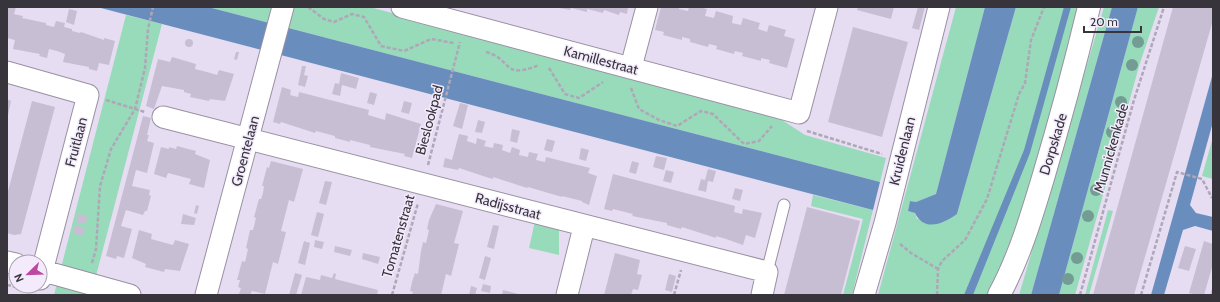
<svg xmlns="http://www.w3.org/2000/svg" width="1220" height="302" font-family="Cabin,sans-serif">
  <style>
    .green { fill: #97dbba }
    .water { fill: #698ebe }
    .building { fill: #c8bed3 }
    .lines { fill: none; stroke-linecap: round; stroke-linejoin: round }
    .service-casing { stroke: #9990a3; stroke-width: 13 }
    .minor-casing { stroke: #9990a3; stroke-width: 23 }
    .secondary-casing { stroke: #9990a3; stroke-width: 24 }
    .path { stroke: #afa7b8; stroke-width: 2.5; stroke-dasharray: 4 2; stroke-linecap: butt }
    .service { stroke: #fff; stroke-width: 11 }
    .minor { stroke: #fff; stroke-width: 21 }
    .secondary { stroke: #fff; stroke-width: 22 }
    .tree { fill: #739c94 }
    .labels { text-anchor: middle; stroke-width: 3; stroke-linejoin: round; paint-order: stroke }
    .street-label { font-size: 14px; fill: #38343c; stroke: #f3ebfc }
  </style>
  <rect width="100%" height="100%" fill="#e7ddf2"/>
  <path class="green" d="M208 7H370L779 118 805 135 886 158 880 182Z
    M956 7H985L936 194 916 202 910 201 908 211 915 213 917 219 957 214 1016 7H1081L1024 203 990 295H878Z
    M1104 7H1112L1031 295H1019Z
    M1138 7H1159L1140 63 1075 295H1059Z
    M126 15 162 24 91 295H54Z
    M1213 137V179L1202 176Z
    M813 195 873 210 852 295H843L863 219 811 206Z
    M1108 210 1113 211 1089 295H1085Z
    M535 221 559 227V255L529 248Z"/>
  <path class="water" d="M97 7H208L880 182 873 210Z
    M985 7H1016L957 214C943 224 924 232 915 213L908 211 910 201 916 202 936 194Z
    M1064 7H1071L1030 153 973 295H964L1024 150Z
    M1112 7H1138L1059 295H1031Z
    M1213 73V122L1190 205 1196 213 1213 217V231L1195 226 1183 230 1164 295H1151Z"/>
  <path class="building" d="M7 7H16L14 14 23 16 22 18 46 23V25L54 27 56 21 65 23 64 27 72 29V31L80 33 81 32 104 40V38L115 41 109 65 99 63 97 71 89 69V67L63 62 65 54 57 51 49 49 47 58 39 56 40 54 13 49 15 40 7 38Z
    M628 7 627 14 620 12 619 15 604 10 603 13 587 9V12L571 8 570 10 559 8Z
    M661 7H679V9L688 11 689 7H699L707 9 705 16 714 18 716 11 733 16 732 23 741 25 743 18 760 23 758 29 767 32 769 25 786 30 784 36 795 39 787 68 769 63 770 60 761 58V61L742 56 743 53 735 51 734 54 716 49 717 46 709 44 708 47 690 42V39L682 37V40L663 35 664 32 655 30Z
    M858 7H894L891 19 857 10Z
    M918 7H925L919 30 912 28Z
    M1173 7H1213V20L1134 295H1093Z
    M69 9 77 11 74 25 66 22Z
    M853 27 908 42 882 137 828 122Z
    M185 43a4 4 0 1 1 8 0a4 4 0 1 1-8 0Z
    M236 52H239L237 60 234 59Z
    M172 57 196 64 195 69 207 72 217 75 219 70 234 74 225 101 210 99 209 101 190 97 191 94 184 92V90L162 86 154 109 146 106 158 59 170 62Z
    M302 66H306L304 75 308 76 305 87 298 85Z
    M341 73 359 78 356 89 342 85 340 96 332 94 335 83 339 84Z
    M282 87 291 90 290 95 298 97 299 92 369 110 368 115 385 120 386 113 421 124 412 158 404 156 405 154 370 147V145L350 140V142L335 138V136L316 131 315 133 281 122 280 124 273 122Z
    M370 92 377 94 374 105 367 103Z
    M7 99 11 101 8 115H7Z
    M32 101 55 107 21 234 14 235 7 233V195Z
    M404 101 412 103 409 114 401 112Z
    M460 103 468 105 462 129 453 126Z
    M143 116 151 118 147 135H149L147 141 154 143 147 173 136 170 132 186 150 190 149 195 151 196 147 211H145L143 215 126 210 121 226 132 229 124 258 117 256 116 259 106 256Z
    M478 120 485 122 482 133 475 132Z
    M512 129 520 131 517 143 510 141Z
    M459 134 468 136 467 141 476 144 477 138 486 141 484 146 493 148 494 143 503 145 502 150 510 153 512 147 520 150 519 155 528 157 529 152 538 154 536 160 545 162 546 157 590 168 588 173 597 176 589 205 582 202V201L562 196V197L528 187 527 188 493 177V179L486 177 459 168 458 170 443 167 445 158 452 160Z
    M547 139 555 141 552 152 544 150Z
    M177 146 196 151 195 154 210 160 204 188 189 184 191 179 168 173 166 178 154 174 161 147 169 149V147L176 149Z
    M581 148 589 150 586 161 579 159Z
    M656 156 667 158 664 170 653 167Z
    M271 161 303 169 294 202 289 200 281 231 286 232 278 264 273 262 265 294 252 291 250 295H243L239 294 241 288 238 287 240 280H237L242 261 245 262 248 249 246 248 250 230H253L256 218 254 217 259 199H261L263 193 264 186H262L267 167 269 168Z
    M632 161 639 163 636 174 629 172Z
    M708 169 716 171 713 182 708 181 706 192 698 190 701 179 705 180Z
    M666 170 674 172 671 183 663 181Z
    M613 174 735 206 734 212 742 214 743 209 762 213 755 238 746 235 743 245 726 239 716 236V238L682 227 681 229 667 225V223L632 216 633 214 613 209 612 211 604 209Z
    M325 181 332 182 326 205 319 203Z
    M735 188 743 190 740 201 732 199Z
    M436 204 463 211 454 243 459 244 451 276 446 274 441 295H412L413 292 410 291 412 282 415 273 418 274 421 251 423 242 426 243 429 230 427 229 429 220Z
    M196 205 199 206 197 214 194 213Z
    M807 207 860 221 841 295H784Z
    M317 212 324 214 318 237 311 235Z
    M78 214 88 216 85 224 76 222Z
    M183 214 196 218 194 225 181 224Z
    M75 225 85 228 82 236 73 233Z
    M493 225 499 226 494 249 487 247Z
    M139 230 152 234 151 239 173 245 175 240 189 244 180 271 165 269 164 272 145 267 146 264 132 258Z
    M315 240 324 242 322 249 314 247Z
    M304 241 310 243 305 265 298 263Z
    M1204 241 1213 244V264L1204 295H1195L1189 293Z
    M335 246 352 250 350 256 334 252Z
    M1185 246 1196 249 1189 271 1178 268Z
    M363 253 380 257 378 264 362 259Z
    M615 253 640 260 637 274 642 275 638 290 633 289 631 295H604Z
    M485 256 491 258 485 280 479 278Z
    M295 273 302 275 296 295H289Z
    M334 273 336 274 335 279 378 290 377 295H301L306 277 320 280 321 275 332 278Z
    M669 274 676 276 672 292 665 290Z
    M483 284 491 286 490 293 481 291Z
    M1213 285V295H1210Z
    M471 286 477 288 475 295H469Z
    M503 290 522 295H502Z"/>
  <g class="lines">
    <defs>
      <path id="service" d="M767 272 784 205"/>
      <path id="minor" d="M402 7 799 113 827 7
        M631 67 647 7
        M7 72 88 95 40 279
        M163 117 767 272 762 295
        M7 262 16 264
        M40 270 130 295
        M206 295 283 7
        M567 295 584 227
        M864 295 885 223 939 7"/>
      <path id="secondary" d="M999 295C1019 258 1031 218 1043 178 1060 121 1075 65 1089 7"/>
    </defs>
    <use href="#service" class="service-casing"/>
    <use href="#minor" class="minor-casing"/>
    <use href="#secondary" class="secondary-casing"/>
    <path class="path" d="M308 7 324 19 334 22 352 14 364 17 381 46 404 51 431 39 454 43
      M486 52C514 60 501 80 539 65
      M549 68 565 94 579 98 603 82
      M631 88 639 109 659 120 677 126 701 111 713 114 744 144 759 141 772 126
      M106 100 145 112
      M807 131 882 154
      M428 165 460 42
      M900 244 911 253 938 269
      M92 263 96 249 100 186 111 149 135 109 145 68 148 29 153 7
      M7 285 22 288
      M392 295 418 203
      M674 295 681 270
      M937 295 938 269 942 261 965 240 987 199 1019 94 1025 83 1031 40 1044 7
      M1080 295 1134 100 1164 7
      M1141 295 1177 172 1202 179 1212 198"/>
    <use href="#service" class="service"/>
    <use href="#minor" class="minor"/>
    <use href="#secondary" class="secondary"/>
  </g>
  <g class="tree">
    <circle cx="1138" cy="42" r="6"/>
    <circle cx="1132" cy="65" r="6"/>
    <circle cx="1121" cy="102" r="6"/>
    <circle cx="1112" cy="132" r="6"/>
    <circle cx="1096" cy="190" r="6"/>
    <circle cx="1088" cy="216" r="6"/>
    <circle cx="1077" cy="258" r="6"/>
    <circle cx="1068" cy="279" r="6"/>
  </g>
  <g class="labels">
    <g class="street-label">
      <text transform="translate(601 60) rotate(15)" y="5">Kamillestraat</text>
      <text transform="translate(429 120) rotate(-75)" y="5">Bieslookpad</text>
      <text transform="translate(76 142) rotate(-75)" y="5">Fruitlaan</text>
      <text transform="translate(1053 144) rotate(-73)" y="5">Dorpskade</text>
      <text transform="translate(1111 148) rotate(-74)" y="5">Munnickenkade</text>
      <text transform="translate(245 151) rotate(-75)" y="5">Groentelaan</text>
      <text transform="translate(902 151) rotate(-76)" y="5">Kruidenlaan</text>
      <text transform="translate(508 206) rotate(15)" y="5">Radijsstraat</text>
      <text transform="translate(398 236) rotate(-74)" y="5">Tomatenstraat</text>
    </g>
  </g>
  <rect width="1220" height="302" fill="none" stroke="#38343c" stroke-width="16"/>
  <g transform="translate(28 274) rotate(247)"><circle r="19" fill="#f3ebfc" stroke="#a8a2af"/>
  <path d="M0-3L7 15L0 10L-7 15Z" fill="#bc48a0"/>
  <text y="-6" font-size="11" font-weight="bold" text-anchor="middle" fill="#38343c">N</text>
  </g>
  <path d="M1084 26v6h57v-6" fill="none" stroke="#38343c" stroke-width="2"/>
  <text x="1090" y="26" font-size="12" fill="#38343c" stroke="#f3ebfc" stroke-width="3" paint-order="stroke">20 m</text>
</svg>
